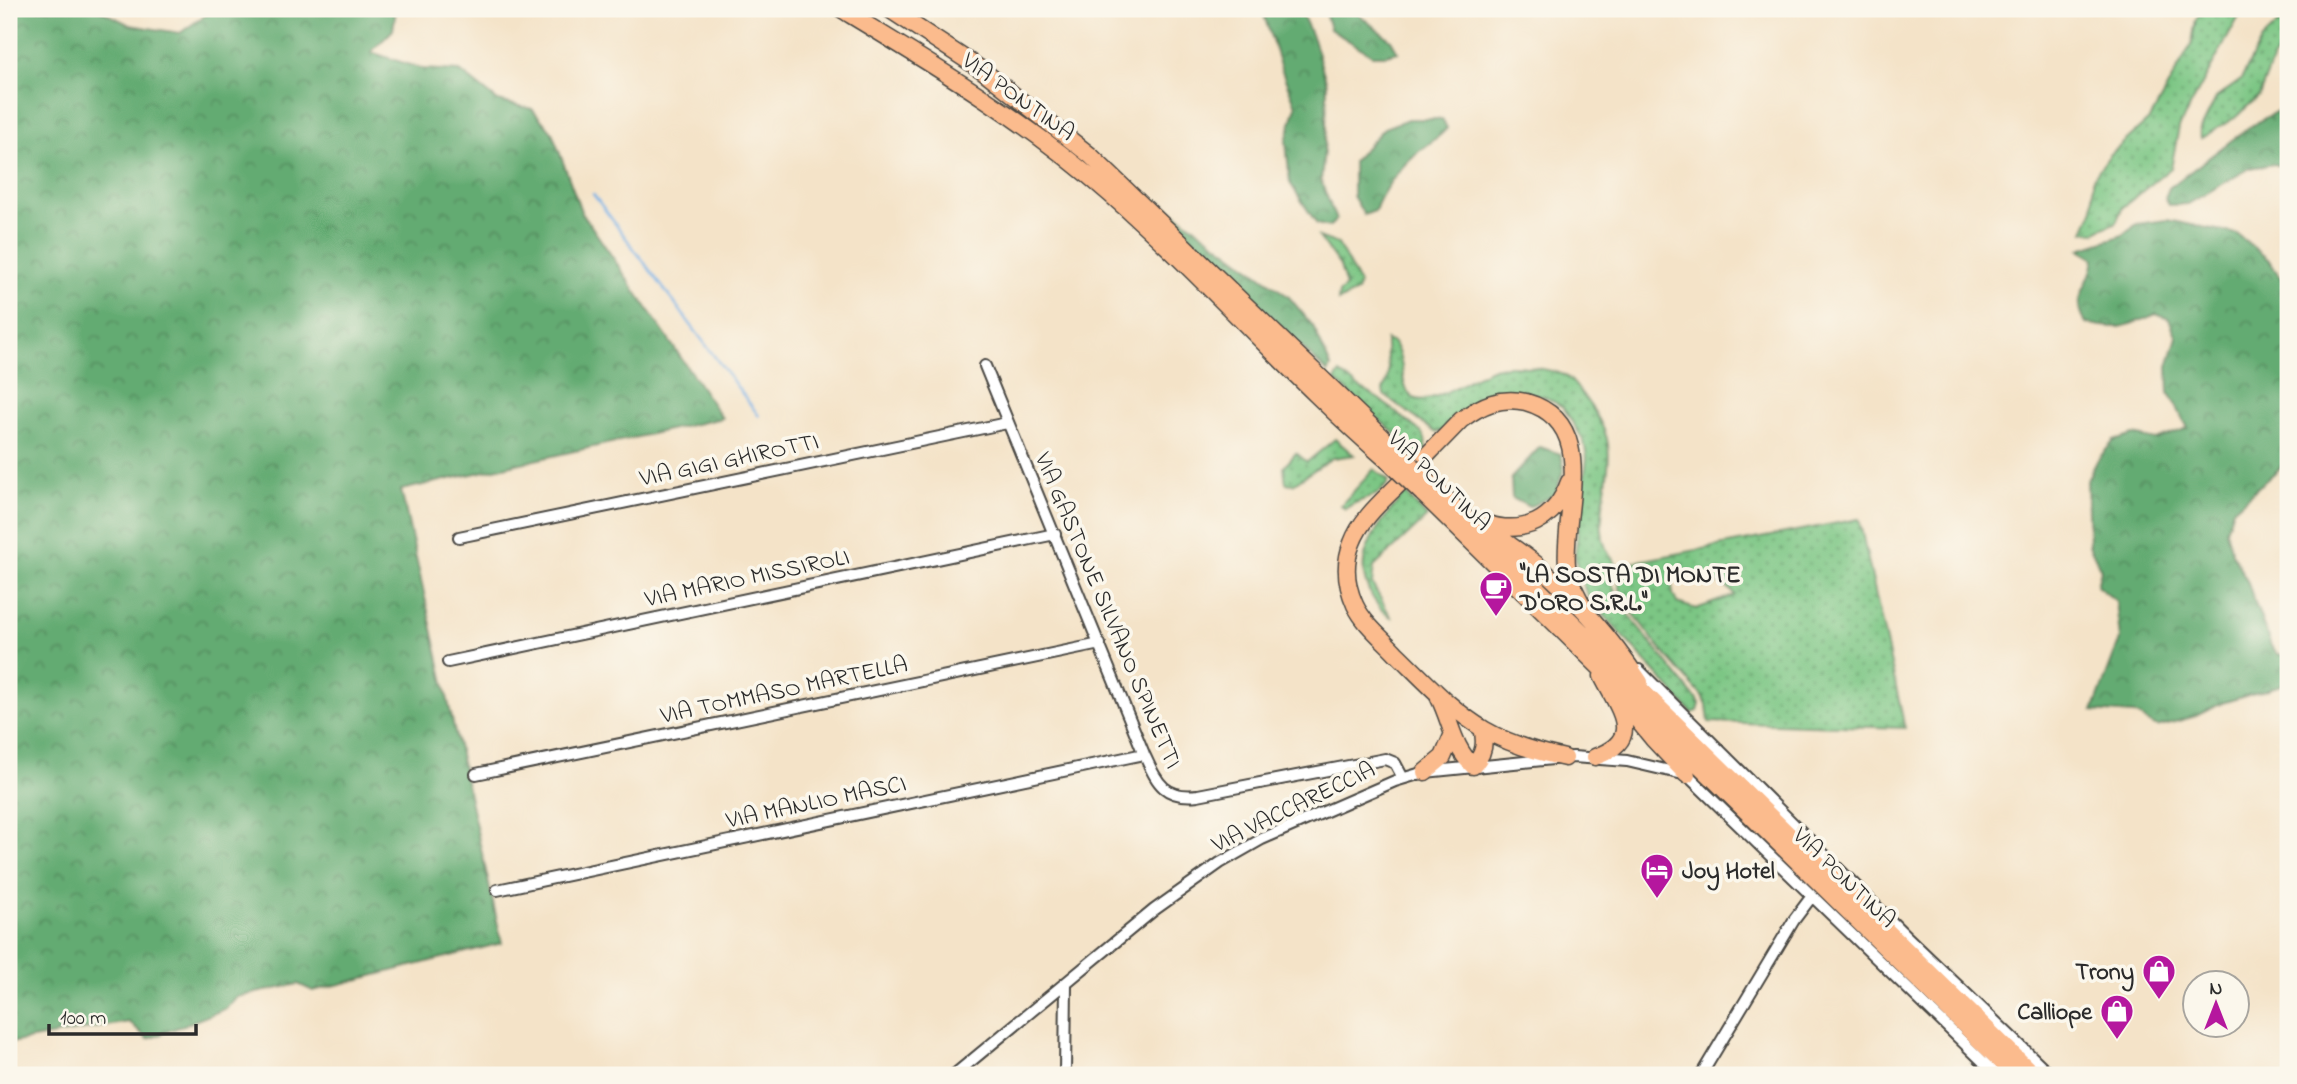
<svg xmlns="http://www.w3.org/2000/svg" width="2297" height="1084" font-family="'Indie Flower',sans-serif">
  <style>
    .grass { fill: url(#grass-dots); stroke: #537858; stroke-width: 2; fill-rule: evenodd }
    .forest { fill: url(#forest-crowns); stroke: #486b4e; stroke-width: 2 }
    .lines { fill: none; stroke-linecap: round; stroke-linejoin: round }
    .stream { stroke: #73aee4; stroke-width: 2.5 }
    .minor-casing { stroke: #494743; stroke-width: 14 }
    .highway-casing { stroke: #494743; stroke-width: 19 }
    .minor { stroke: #fff; stroke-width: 10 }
    .highway { stroke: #fbbb8d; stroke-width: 16 }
    .highway-bridge-casing { stroke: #494743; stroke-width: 19; stroke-linecap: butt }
    .highway-bridge { stroke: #fbbb8d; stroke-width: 16 }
    .labels { text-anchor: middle; stroke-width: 7; stroke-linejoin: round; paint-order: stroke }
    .street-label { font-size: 24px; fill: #2b2b2b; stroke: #fbf7ec }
    .poi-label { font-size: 24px; font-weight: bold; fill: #2b2b2b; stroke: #fbf7ec; text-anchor: start }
  </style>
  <defs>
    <pattern id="grass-dots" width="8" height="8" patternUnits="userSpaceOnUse" patternTransform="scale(1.75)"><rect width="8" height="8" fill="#7bc684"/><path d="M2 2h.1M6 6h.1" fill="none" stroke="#65a16c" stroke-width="1.8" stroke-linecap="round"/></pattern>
    <pattern id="forest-crowns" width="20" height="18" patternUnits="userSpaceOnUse" patternTransform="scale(1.75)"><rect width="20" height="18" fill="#64ab72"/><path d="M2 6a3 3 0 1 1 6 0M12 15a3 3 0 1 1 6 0" fill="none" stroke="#538b5e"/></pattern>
  </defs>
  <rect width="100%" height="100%" fill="#fbf7ec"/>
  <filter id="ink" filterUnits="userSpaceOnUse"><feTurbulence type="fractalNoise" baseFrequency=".0143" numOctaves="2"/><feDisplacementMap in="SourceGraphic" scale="14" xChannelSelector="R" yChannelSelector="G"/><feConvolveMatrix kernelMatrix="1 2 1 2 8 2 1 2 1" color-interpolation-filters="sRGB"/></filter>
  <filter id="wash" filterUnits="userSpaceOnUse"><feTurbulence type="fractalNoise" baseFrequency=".00686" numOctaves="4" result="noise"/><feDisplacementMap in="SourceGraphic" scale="28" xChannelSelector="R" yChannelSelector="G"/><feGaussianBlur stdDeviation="1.57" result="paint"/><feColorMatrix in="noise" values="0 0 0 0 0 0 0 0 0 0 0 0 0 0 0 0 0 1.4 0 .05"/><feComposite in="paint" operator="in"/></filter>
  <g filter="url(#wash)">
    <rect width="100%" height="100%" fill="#f4e3c8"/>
    <path class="grass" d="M2204 9H2243L2179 127 2171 168 2123 207 2116 222 2094 233 2084 231 2093 211V178L2110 155 2150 119 2192 43 2196 19Z
      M2288 14V35L2273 59 2259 96 2236 117 2201 138 2200 131 2216 98 2241 80 2261 40Z
      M1319 237 1338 244 1359 283 1357 292 1338 301 1339 293 1346 287 1340 266Z
      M1386 340 1394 343C1396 348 1399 353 1400 358 1404 371 1401 387 1412 397 1427 410 1477 373 1494 368 1507 364 1523 366 1537 368 1546 370 1559 371 1567 377 1575 383 1581 393 1587 401 1596 413 1603 424 1607 439 1616 476 1585 532 1615 562L1612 584 1620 604 1700 704 1698 711 1692 713 1591 601C1582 586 1577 572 1575 555L1587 458 1584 441 1563 407 1545 397 1526 392 1495 395 1443 432H1435L1384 395 1383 390C1393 373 1385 359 1386 340Z
      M1340 373 1358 387 1379 399 1421 432C1428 441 1427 448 1422 458L1335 380Z
      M1335 439 1354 455 1332 458 1293 484 1286 483 1284 467 1296 453 1307 462Z
      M1374 469 1389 481C1377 501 1362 496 1345 509L1341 505Z
      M1405 493 1427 517 1374 567 1372 584 1391 617C1382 612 1379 607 1373 598 1347 558 1380 524 1405 493Z
      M1859 519 1905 728 1709 722 1707 705 1701 695 1658 646 1627 605 1619 586 1618 565ZM1676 568C1692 573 1727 582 1735 595L1696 609 1677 603 1673 594 1670 572Z"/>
    <path class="forest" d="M9 9H98L130 25 180 33 214 9H396L393 30 371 52 422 69 460 71 498 101 532 109 552 132 581 211 722 418 401 490 502 943 313 991 298 984 237 997 225 1009 148 1039 129 1022 9 1043Z
      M1262 9H1300L1313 39 1327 84 1326 130 1321 181 1336 220 1329 227 1317 224 1290 183 1286 141 1296 106 1281 69Z
      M1324 9H1357L1359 15 1391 40 1398 52 1386 55H1372L1330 29Z
      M2288 105V169L2274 164 2250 168 2188 204 2169 205 2165 198 2169 188 2249 127Z
      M1408 119H1442L1447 128C1438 139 1427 144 1417 153 1401 166 1381 192 1375 211L1364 215 1353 196V161L1384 128Z
      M1162 203 1289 297 1313 326 1331 367 1328 373 1166 213Z
      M2167 220 2237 234 2269 260 2288 289V461L2233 509 2226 530 2232 553 2247 581 2271 646 2278 654 2288 656V683L2222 703 2196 716 2157 727 2134 714 2093 711 2120 639 2116 601 2097 586 2101 570 2089 545 2087 480 2098 459 2114 441 2134 435 2156 440 2188 428 2169 393 2168 366 2177 337 2169 319 2156 314C2125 327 2120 331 2086 323 2069 294 2092 287 2094 258L2080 249 2123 235 2137 224Z
      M1540 447 1561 454 1564 468 1555 495 1529 507 1512 498 1511 478Z"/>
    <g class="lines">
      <path class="stream" d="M593 194 759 416"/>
    </g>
  </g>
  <g filter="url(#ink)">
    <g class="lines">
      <defs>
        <path id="minor" d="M985 366 1144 754C1157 782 1163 799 1198 795L1385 759 1395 763 1403 778
          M459 537 1007 423
          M448 662 1055 534
          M1639 670 1905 935 2051 1075
          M476 774 1100 644
          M497 890 1144 754
          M954 1075 1154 910 1220 863 1262 839 1395 781 1425 772 1573 757 1627 761 1687 775 1997 1075
          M1065 1075 1066 983
          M1701 1075 1794 920 1812 896"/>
        <path id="highway" d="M841 9C935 66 1029 122 1111 195 1207 279 1290 376 1387 460
          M889 9 982 70 1091 156 1397 451
          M1430 483 2034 1075
          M1422 493 2015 1075
          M1484 523C1524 536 1555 521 1569 482
          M1487 528C1503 541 1520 551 1536 564 1578 600 1610 636 1640 682
          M1439 698C1451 722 1453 747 1473 766 1484 755 1486 743 1482 728
          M1626 706 1653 739 1687 775
          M1595 757C1645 739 1619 710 1602 676
          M1565 758C1537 752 1509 744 1485 730 1451 710 1424 680 1396 653 1382 638 1364 624 1355 605 1346 585 1344 563 1352 543 1361 519 1381 502 1398 485 1419 463 1440 442 1461 420 1481 405 1501 396 1526 402 1601 423 1562 513 1567 565 1569 582 1578 596 1585 610
          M1425 772 1443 757 1452 736"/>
      </defs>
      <use href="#minor" class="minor-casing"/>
      <use href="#highway" class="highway-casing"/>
      <use href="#minor" class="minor"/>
      <use href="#highway" class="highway"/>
      <defs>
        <path id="highway-bridge" d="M1397 451 1430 483
          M1387 460 1422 493"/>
      </defs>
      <use href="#highway-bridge" class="highway-bridge-casing"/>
      <use href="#highway-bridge" class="highway-bridge"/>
    </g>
  </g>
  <defs>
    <symbol id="cafe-pin" viewBox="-11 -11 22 30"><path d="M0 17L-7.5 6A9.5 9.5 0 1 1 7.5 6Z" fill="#b5179e" stroke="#fbf7ec"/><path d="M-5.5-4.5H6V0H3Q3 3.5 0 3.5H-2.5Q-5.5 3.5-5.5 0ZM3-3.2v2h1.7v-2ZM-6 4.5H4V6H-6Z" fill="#fff"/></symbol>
    <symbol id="hotel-pin" viewBox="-11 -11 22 30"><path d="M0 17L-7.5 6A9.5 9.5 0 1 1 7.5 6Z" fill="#b5179e" stroke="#fbf7ec"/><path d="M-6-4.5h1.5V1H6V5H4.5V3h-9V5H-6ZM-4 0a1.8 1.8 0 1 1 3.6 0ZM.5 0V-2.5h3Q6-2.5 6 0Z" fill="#fff"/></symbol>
    <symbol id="shop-pin" viewBox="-11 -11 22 30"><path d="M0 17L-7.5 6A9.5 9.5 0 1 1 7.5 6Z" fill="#b5179e" stroke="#fbf7ec"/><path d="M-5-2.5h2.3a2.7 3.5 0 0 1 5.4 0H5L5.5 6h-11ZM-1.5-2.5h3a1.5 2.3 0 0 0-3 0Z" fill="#fff"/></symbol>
  </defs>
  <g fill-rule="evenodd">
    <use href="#cafe-pin" x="1477" y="569" width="38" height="52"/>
    <use href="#hotel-pin" x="1638" y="851" width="38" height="52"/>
    <use href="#shop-pin" x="2140" y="952" width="38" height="52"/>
    <use href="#shop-pin" x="2098" y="992" width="38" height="52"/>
  </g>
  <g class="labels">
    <g class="street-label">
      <text transform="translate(1019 96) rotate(36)" y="8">VIA PONTINA</text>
      <text transform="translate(729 459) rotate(-12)" y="8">VIA GIGI GHIROTTI</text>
      <text transform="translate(1440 480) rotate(44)" y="8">VIA PONTINA</text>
      <text transform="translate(747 577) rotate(-12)" y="8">VIA MARIO MISSIROLI</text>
      <text transform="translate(1109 610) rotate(67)" y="8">VIA GASTONE SILVANO SPINETTI</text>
      <text transform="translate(784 689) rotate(-12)" y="8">VIA TOMMASO MARTELLA</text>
      <text transform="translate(816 801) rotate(-12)" y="8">VIA MANLIO MASCI</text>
      <text transform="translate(1293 806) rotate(-26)" y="8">VIA VACCARECCIA</text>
      <text transform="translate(1845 877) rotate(44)" y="8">VIA PONTINA</text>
    </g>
    <g class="poi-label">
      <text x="1520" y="582">"LA SOSTA DI MONTE<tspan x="1520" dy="28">D'ORO S.R.L."</tspan></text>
      <text x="1682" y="878">Joy Hotel</text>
      <text x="2134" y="979" text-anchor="end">Trony</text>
      <text x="2092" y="1019" text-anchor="end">Calliope</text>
    </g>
  </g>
  <rect width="2297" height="1084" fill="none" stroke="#fbf7ec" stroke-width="35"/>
  <g transform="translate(2216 1004)"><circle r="33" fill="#fbf7ec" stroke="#a8a59f" stroke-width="2"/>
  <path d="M0-5L12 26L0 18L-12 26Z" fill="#b5179e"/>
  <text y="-10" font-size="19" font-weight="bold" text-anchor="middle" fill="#2b2b2b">N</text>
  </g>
  <path d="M49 1024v10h147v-10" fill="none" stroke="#2b2b2b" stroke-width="3.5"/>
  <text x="60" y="1024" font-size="21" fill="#2b2b2b" stroke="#fbf7ec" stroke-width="5" paint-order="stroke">100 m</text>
</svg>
